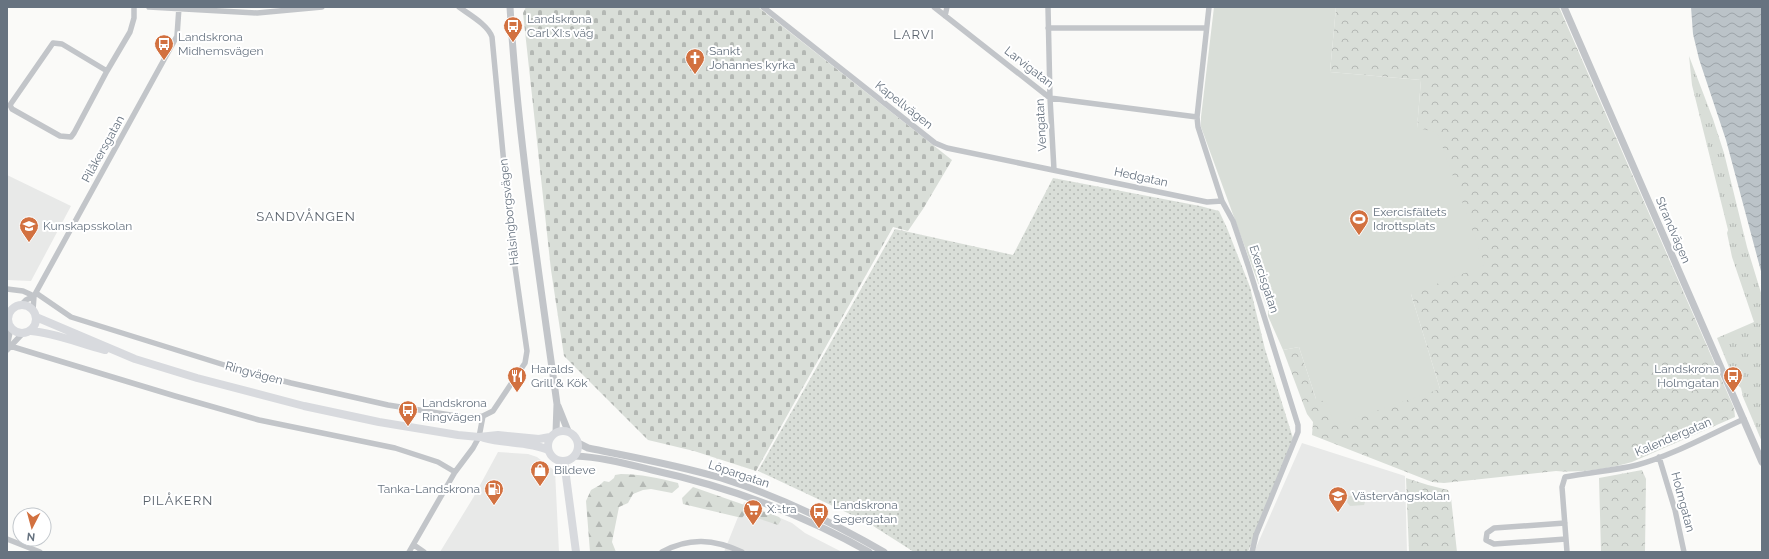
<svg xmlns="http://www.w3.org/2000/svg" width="1769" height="559" font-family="Raleway,sans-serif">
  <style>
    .built { fill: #e8e9e8 }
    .grass { fill: url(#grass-tufts) }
    .forest { fill: url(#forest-firs) }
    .cemetery { fill: url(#cemetery-stones) }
    .park { fill: url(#park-crowns) }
    .garden { fill: url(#garden-dots) }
    .pitch { fill: #d9ded8 }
    .water { fill: url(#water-waves) }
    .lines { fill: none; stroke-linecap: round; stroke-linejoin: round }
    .minor { stroke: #c2c5c9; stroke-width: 5.5 }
    .tertiary { stroke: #c2c5c9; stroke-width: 7 }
    .secondary { stroke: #d8dade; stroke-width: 8 }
    .labels { text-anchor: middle; stroke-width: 4; stroke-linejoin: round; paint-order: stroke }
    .poi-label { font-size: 12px; fill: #677380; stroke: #fff; text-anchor: start }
    .street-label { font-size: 12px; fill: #677380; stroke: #fff }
    .neighbourhood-label { font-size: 13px; letter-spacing: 1px; fill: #59626c; stroke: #fff }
  </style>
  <defs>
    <pattern id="grass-tufts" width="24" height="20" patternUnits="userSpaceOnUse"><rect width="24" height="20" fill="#d9ded8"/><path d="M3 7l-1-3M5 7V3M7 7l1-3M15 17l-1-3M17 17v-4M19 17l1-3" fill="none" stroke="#b4b8b4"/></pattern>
    <pattern id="forest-firs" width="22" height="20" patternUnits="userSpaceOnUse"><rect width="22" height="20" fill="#d9ded8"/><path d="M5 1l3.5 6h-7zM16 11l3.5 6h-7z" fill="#b4b8b4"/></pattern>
    <pattern id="cemetery-stones" width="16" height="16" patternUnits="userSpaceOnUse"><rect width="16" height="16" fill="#d9ded8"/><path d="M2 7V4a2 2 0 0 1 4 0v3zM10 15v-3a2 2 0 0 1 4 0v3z" fill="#b4b8b4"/></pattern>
    <pattern id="park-crowns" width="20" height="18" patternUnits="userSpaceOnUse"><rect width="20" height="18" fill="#d9ded8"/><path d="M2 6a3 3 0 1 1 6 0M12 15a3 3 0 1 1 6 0" fill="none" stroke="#b4b8b4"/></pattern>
    <pattern id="garden-dots" width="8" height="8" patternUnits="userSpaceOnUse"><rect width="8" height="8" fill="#d9ded8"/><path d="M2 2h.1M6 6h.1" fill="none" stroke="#b4b8b4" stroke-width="1.8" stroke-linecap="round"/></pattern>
    <pattern id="water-waves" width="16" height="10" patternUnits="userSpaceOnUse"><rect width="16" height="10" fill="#bbc3c8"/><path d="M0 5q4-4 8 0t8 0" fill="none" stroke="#9ca3a8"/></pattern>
  </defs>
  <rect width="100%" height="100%" fill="#fafaf8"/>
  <path class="built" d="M7 175 71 206 31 281 7 280Z
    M1302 443 1405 476 1407 552H1254Z
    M498 452 528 454 537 457 555 471 559 552H440L473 498Z
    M744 502 792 523 805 533 842 552H724Z"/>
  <path class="grass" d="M1689 56 1713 119 1724 153 1747 247 1762 296V442L1743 397 1741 388 1735 382 1717 338 1754 322 1732 257 1727 233 1728 230 1692 85Z"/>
  <path class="forest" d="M621 474C640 474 659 478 678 483L679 487 672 493 651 489 643 490 633 494 628 503 619 507 612 542 616 552H590L586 501 591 490 600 485 604 481 609 482 614 478 615 475Z
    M693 487 779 517 781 520 778 525 745 514 742 518 683 504 682 498Z"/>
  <path class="cemetery" d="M526 7H758L952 160 923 209 908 231 893 227 756 471 694 451 648 440 564 356 551 270 523 13Z"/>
  <path class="park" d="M1336 7H1559L1734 408 1735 417 1632 462C1608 469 1581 473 1556 471L1444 483 1432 482 1312 435 1313 422 1307 414 1283 350 1299 347 1316 399 1440 389 1411 294 1417 128 1421 80 1330 72Z
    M1642 470 1646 479 1645 552H1601L1599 478Z
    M1406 478 1428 485 1448 490 1451 498 1457 552H1409Z"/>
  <path class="garden" d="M1053 178 1200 206 1219 211 1227 228 1250 287 1265 349 1293 438 1248 552H914L867 522 758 471 895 229 1013 255Z"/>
  <path class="pitch" d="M1214 7H1336L1330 72 1421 80 1417 128 1437 132 1485 265 1411 294 1440 389 1335 425 1326 402 1316 399 1299 347 1283 350 1268 316V310L1201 127V117Z
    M1364 495 1366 499 1364 505 1350 506 1347 502 1349 496Z"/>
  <path class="water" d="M1691 7H1762V275L1726 140 1699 59 1693 34Z"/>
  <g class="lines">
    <path class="minor" d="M149 7 257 13 322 7
      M763 7 935 143 947 148 1207 202 1222 201
      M934 7 1050 98 1197 117
      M1048 7 1050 98 1054 170
      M1209 7 1197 117 1198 127 1222 201 1233 221 1248 265 1298 425V432L1256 535 1252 552
      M945 16 947 7
      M1048 28H1206
      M107 71 62 44 53 43 10 105 12 109 60 136 71 137 74 133 107 71 130 32 134 18V7
      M7 289 23 291 34 296
      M36 293 71 317 234 368 291 383 388 405 463 417 483 416 493 411 525 363 527 351 511 239 492 37C488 25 470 15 459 7
      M21 305 26 300 34 296
      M33 310 34 296 177 36 179 7
      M10 346 175 396 259 420 395 448 438 462 455 472
      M10 346 8 342 11 328
      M7 350 22 334
      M1659 457 1675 510 1684 552
      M1565 523 1494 528 1487 533 1486 540 1494 544 1566 539
      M7 539 40 552
      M414 545 424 552
      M409 552 455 472 473 448 479 437 483 416
      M662 552C689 537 714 539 742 552
      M1567 552 1562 487 1565 477C1589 472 1613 471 1637 465 1671 456 1711 434 1744 419"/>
    <path class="tertiary" d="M510 7C518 140 539 272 557 404L556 432
      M1564 7 1762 462
      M558 406 568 431
      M578 443 588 448C632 457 677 465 721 478 778 496 832 522 884 552
      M575 456C601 457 627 464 652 470 730 487 800 513 869 552"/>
    <path class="secondary" d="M8 319a14 14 0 1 1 28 0a14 14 0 1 1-28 0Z
      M36 317 135 359 197 378 304 406 379 422 458 435 479 437 498 435 539 439 550 437
      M31 331C57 333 80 344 105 350
      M548 446a15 15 0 1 1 30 0a15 15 0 1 1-30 0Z
      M484 438C504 444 529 441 548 450
      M564 461 576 552"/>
  </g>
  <defs>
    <symbol id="bus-pin" viewBox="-11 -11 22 30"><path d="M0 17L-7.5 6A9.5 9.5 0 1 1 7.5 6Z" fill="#d27140" stroke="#fff"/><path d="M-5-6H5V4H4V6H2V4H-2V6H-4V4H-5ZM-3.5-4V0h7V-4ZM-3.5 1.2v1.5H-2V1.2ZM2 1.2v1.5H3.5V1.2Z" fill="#fff"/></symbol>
    <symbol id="church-pin" viewBox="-11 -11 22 30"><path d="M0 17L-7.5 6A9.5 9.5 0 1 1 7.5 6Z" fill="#d27140" stroke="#fff"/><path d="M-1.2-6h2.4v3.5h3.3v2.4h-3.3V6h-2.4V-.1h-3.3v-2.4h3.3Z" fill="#fff"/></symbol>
    <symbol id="stadium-pin" viewBox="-11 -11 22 30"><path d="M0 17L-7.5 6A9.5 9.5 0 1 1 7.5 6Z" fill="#d27140" stroke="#fff"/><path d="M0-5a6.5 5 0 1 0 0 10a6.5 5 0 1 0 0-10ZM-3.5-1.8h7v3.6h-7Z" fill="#fff"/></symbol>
    <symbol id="school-pin" viewBox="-11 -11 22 30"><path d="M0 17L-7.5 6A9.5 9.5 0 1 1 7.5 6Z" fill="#d27140" stroke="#fff"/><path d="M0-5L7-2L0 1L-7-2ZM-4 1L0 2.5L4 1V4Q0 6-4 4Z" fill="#fff"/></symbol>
    <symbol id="restaurant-pin" viewBox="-11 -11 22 30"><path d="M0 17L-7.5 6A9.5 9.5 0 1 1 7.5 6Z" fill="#d27140" stroke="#fff"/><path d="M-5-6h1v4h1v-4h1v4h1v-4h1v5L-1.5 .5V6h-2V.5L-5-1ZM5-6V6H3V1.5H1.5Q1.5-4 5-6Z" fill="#fff"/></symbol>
    <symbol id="shop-pin" viewBox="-11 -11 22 30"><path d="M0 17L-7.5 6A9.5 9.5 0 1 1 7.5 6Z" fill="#d27140" stroke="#fff"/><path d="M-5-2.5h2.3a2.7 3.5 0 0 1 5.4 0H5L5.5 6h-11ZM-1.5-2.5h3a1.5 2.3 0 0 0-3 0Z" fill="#fff"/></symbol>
    <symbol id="fuel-pin" viewBox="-11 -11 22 30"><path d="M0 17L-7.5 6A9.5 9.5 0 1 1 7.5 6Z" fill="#d27140" stroke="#fff"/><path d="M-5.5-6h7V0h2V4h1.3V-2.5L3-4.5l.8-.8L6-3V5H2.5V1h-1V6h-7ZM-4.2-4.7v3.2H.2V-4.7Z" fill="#fff"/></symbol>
    <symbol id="supermarket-pin" viewBox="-11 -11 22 30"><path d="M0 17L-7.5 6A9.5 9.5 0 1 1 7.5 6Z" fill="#d27140" stroke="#fff"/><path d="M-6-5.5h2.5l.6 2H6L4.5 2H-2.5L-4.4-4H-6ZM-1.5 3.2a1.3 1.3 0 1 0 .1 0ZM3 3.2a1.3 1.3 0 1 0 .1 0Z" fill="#fff"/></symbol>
  </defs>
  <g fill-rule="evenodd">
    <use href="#bus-pin" x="502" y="15" width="22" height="30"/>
    <use href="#bus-pin" x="153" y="33" width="22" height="30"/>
    <use href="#church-pin" x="684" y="47" width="22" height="30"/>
    <use href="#stadium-pin" x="1348" y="208" width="22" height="30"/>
    <use href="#school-pin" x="18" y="215" width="22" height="30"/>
    <use href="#restaurant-pin" x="506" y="365" width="22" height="30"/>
    <use href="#bus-pin" x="1722" y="365" width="22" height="30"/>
    <use href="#bus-pin" x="397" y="399" width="22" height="30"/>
    <use href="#shop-pin" x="529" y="459" width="22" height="30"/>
    <use href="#fuel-pin" x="483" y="478" width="22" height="30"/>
    <use href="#school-pin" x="1327" y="485" width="22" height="30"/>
    <use href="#supermarket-pin" x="742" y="498" width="22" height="30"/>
    <use href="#bus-pin" x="808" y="501" width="22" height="30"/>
  </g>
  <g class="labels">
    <g class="poi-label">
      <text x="527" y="23">Landskrona<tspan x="527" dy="14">Carl XI:s väg</tspan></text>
      <text x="178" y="41">Landskrona<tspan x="178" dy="14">Midhemsvägen</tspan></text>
      <text x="709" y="55">Sankt<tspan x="709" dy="14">Johannes kyrka</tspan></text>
      <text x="1373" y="216">Exercisfältets<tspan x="1373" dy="14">Idrottsplats</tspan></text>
      <text x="43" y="230">Kunskapsskolan</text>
      <text x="531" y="373">Haralds<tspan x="531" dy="14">Grill &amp; Kök</tspan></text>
      <text x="1719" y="373" text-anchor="end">Landskrona<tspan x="1719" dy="14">Holmgatan</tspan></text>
      <text x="422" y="407">Landskrona<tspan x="422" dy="14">Ringvägen</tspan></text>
      <text x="554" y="474">Bildeve</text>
      <text x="480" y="493" text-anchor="end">Tanka-Landskrona</text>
      <text x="1352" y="500">Västervångskolan</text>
      <text x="833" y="509">Landskrona<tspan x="833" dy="14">Segergatan</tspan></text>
      <text x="767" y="513">X:-tra</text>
    </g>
    <g class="street-label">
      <text transform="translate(1029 67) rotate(38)" y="4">Larvigatan</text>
      <text transform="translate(904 105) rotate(38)" y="4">Kapellvägen</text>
      <text transform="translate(1041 125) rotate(-93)" y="4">Vengatan</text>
      <text transform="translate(103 149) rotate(-61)" y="4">Pilåkersgatan</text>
      <text transform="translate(1141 177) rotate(12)" y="4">Hedgatan</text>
      <text transform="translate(509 212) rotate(-96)" y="4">Hälsingborgsvägen</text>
      <text transform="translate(1673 230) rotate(67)" y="4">Strandvägen</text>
      <text transform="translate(1264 279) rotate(72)" y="4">Exercisgatan</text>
      <text transform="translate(254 373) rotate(15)" y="4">Ringvägen</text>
      <text transform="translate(1673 437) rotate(-23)" y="4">Kalendergatan</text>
      <text transform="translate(739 474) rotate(18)" y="4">Löpargatan</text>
      <text transform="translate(1683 502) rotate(75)" y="4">Holmgatan</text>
    </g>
    <g class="neighbourhood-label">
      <text x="914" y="39">LARVI</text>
      <text x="306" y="221">SANDVÅNGEN</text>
      <text x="178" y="505">PILÅKERN</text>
    </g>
  </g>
  <rect width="1769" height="559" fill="none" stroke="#677380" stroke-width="16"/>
  <g transform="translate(32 527) rotate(186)"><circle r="19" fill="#ffffff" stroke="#c2c7cc"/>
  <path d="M0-3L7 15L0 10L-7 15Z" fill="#d27140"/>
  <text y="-6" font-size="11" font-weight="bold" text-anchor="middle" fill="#677380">N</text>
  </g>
</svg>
